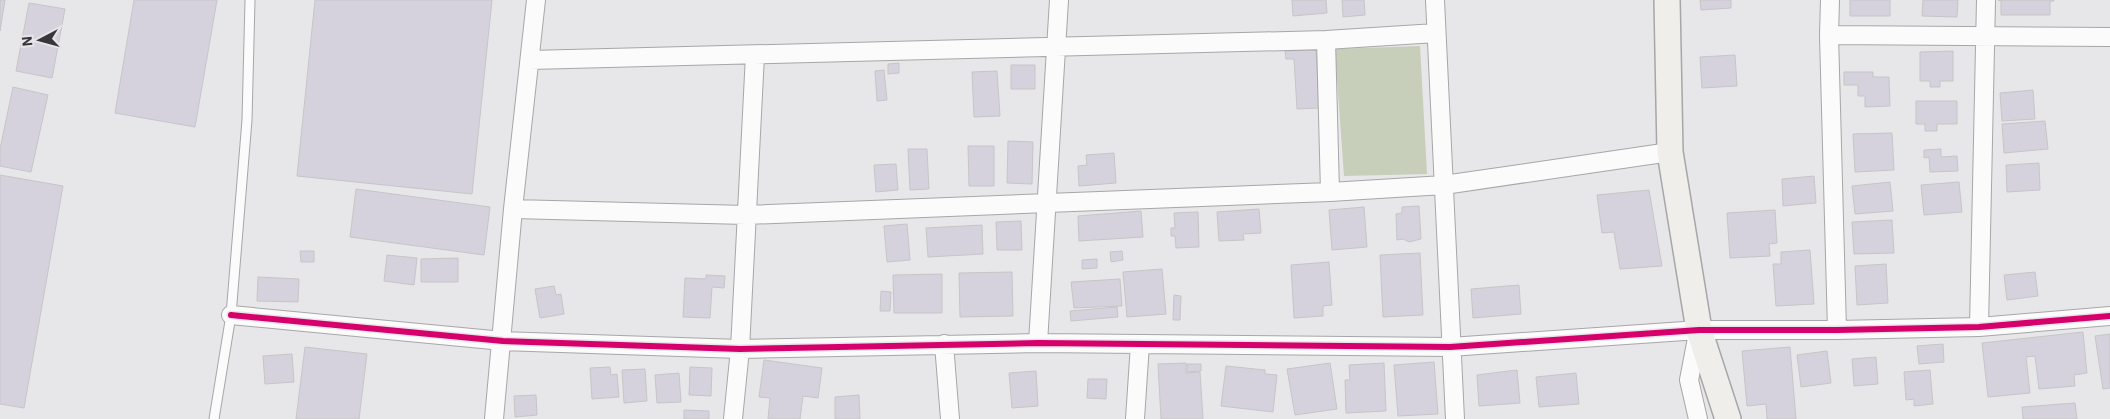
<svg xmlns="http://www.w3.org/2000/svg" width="2110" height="419" font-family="'IBM Plex Sans',sans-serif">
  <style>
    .green { fill: #c7ceba }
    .building { fill: #d6d2dd; stroke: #c6c5c7 }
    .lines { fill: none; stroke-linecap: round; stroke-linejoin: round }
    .lane-casing { stroke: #a7a6a8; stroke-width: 11 }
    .street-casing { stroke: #a7a6a8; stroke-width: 20 }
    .secondary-casing { stroke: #a7a6a8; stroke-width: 28 }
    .lane { stroke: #fbfbfc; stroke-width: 9 }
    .street { stroke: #fbfbfc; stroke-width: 18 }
    .secondary { stroke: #f0eeeb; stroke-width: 25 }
    .cycleway-casing { stroke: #e8e5e9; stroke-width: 9 }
    .cycleway { stroke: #d6006c; stroke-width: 6 }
  </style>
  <rect width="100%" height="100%" fill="#e7e6e8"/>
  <path class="green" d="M1420 46 1427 174 1344 176 1335 49Z"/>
  <path class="building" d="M0 0H5L0 31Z
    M134 0H217L195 127 115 113Z
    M315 0H492L472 194 297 176Z
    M1292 0H1326L1327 13 1293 16Z
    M1342 0H1364L1365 15 1343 17Z
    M1700 0H1731V8L1701 10Z
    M1850 0H1890V16H1850Z
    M1923 0H1958L1957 17 1922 16Z
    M1998 0H2054V1H2050V15H2001V1Z
    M29 3 65 9 52 78 16 71Z
    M1316 50 1319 108 1297 109 1294 59H1286L1285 51Z
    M1953 51V81H1940V87H1930V81H1920V52Z
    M1735 55 1737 86 1702 88 1700 57Z
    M899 63V73L888 74V64Z
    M1011 65H1035V89H1011Z
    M884 70 887 100 877 101 875 71Z
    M997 71 1000 116 974 117 972 72Z
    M1844 72H1873V77H1889L1890 106 1865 107V96H1858V85H1844Z
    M13 87 48 95 31 172 0 166V149Z
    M2033 90 2035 119 2002 121 2000 93Z
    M1916 101H1957V124H1937V131H1925V124H1916Z
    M2045 121 2048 149 2004 153 2002 124Z
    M1892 133 1894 170 1855 172 1853 134Z
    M1008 141 1033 142 1032 184 1007 183Z
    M968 146H994V186H969Z
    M908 149H927L929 189 910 190Z
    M1941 149V157L1957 156 1958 171 1930 172 1929 157 1924 158V150Z
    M1114 153 1116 183 1079 186 1078 166 1087 165 1086 155Z
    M2039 163 2040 190 2007 192 2006 165Z
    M896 164 898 190 876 192 874 165Z
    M0 175 63 186 24 408 0 404Z
    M1814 176 1816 203 1783 206 1782 179Z
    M1890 182 1893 211 1855 214 1852 186Z
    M1959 182 1962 212 1924 215 1921 185Z
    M356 189 490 207 484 255 350 237Z
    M1649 190 1662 266 1620 269 1614 232 1602 233 1597 195Z
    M1419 206 1421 239 1409 242 1403 239 1397 240 1396 214 1402 213V207Z
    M1364 207 1367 247 1332 250 1329 210Z
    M1259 209 1261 233 1243 234 1244 240 1219 241 1217 212Z
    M1775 210 1777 243 1769 244 1770 256 1730 258 1727 213Z
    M1141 211 1143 237 1079 241 1078 216Z
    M1198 212 1199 247 1176 248 1175 236H1171V228H1175L1174 213Z
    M1892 220 1894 253 1854 254 1852 222Z
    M1021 221 1022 250H997L996 222Z
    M907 224 910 260 887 262 884 226Z
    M982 225 983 254 928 257 926 228Z
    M1810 250 1814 304 1776 306 1773 264H1781V252Z
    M300 251H314V262H301Z
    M1122 251 1123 260 1111 262 1110 252Z
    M1420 253 1423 315 1383 317 1380 255Z
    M387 255 417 258 414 285 384 281Z
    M458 258V282H421V259Z
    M1097 259V268L1082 269V260Z
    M1329 262 1332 305 1323 306V316L1294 318 1291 265Z
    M1886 264 1888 303 1857 305 1855 266Z
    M1162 269 1166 314 1127 317 1123 272Z
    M1012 272 1013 316 960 317 959 273Z
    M2035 272 2038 296 2007 300 2004 275Z
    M942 274V313H894L893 275Z
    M706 275 725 276 724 288 712 287 710 318 683 317 685 278 706 279Z
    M258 277 299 279 298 302 257 301Z
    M1120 279 1122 306 1074 308 1071 282Z
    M1519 285 1521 314 1473 318 1471 289Z
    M554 286 556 295 561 294 564 314 540 318 535 289Z
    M881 291 891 292 890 311H880Z
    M1174 295 1181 296 1180 320H1173Z
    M1117 307 1118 317 1071 321 1070 311Z
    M2083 332 2087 373 2074 375 2075 386 2039 389 2035 356 2026 357 2030 393 1988 397 1982 343Z
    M2110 334V388L2103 389 2095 336Z
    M1943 344 1944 362 1919 364 1917 346Z
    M305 347 367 354 359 419H296Z
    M1790 347 1796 419H1767L1766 404 1747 406 1742 351Z
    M1827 351 1831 383 1801 387 1797 355Z
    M292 354 294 382 265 384 263 356Z
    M1876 357 1878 384 1854 386 1852 359Z
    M764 360 822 368 818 398 803 396 800 419H768L770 398 759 397Z
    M1434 362 1438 414 1398 416 1394 365Z
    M1186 363V373L1200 372 1203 419H1161L1158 364Z
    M1330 363 1337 409 1295 415 1287 369Z
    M1384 363 1386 411 1346 413 1345 380H1350L1349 365Z
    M1187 364H1201V371L1187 372Z
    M1226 366 1265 370V374L1277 375 1273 412 1221 406Z
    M610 367 611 375 617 374 619 397 592 399 590 368Z
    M690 367 712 368 711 396 689 395Z
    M645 369 647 401 624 403 622 370Z
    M1517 370 1520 403 1479 406 1477 375Z
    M1930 370 1933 404 1914 406V399L1906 400 1904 372Z
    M1036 371 1038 406 1012 408 1009 373Z
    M679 373 681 402 657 403 655 375Z
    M1576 373 1579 404 1539 407 1536 377Z
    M1088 379H1107L1106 399 1087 398Z
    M536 395 537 415 515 417 514 396Z
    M859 395 860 419H835V397Z
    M2075 403 2077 419H2023L2022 407Z
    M684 410 709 411V419H684Z"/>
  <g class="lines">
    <defs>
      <path id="lane" d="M214 419 231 315 247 120 250 0"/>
      <path id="street" d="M1435 0 1455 419
        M1830 0 1829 35 1837 330
        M1829 35 2110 37
        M1326 40 1330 192
        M530 60 1326 40 1436 33
        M513 209 746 215 1330 192 1444 185 1670 152
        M231 315 503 341 740 349 1038 343 1450 347 1699 330H1837L1979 327 2110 316
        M1979 327 1986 0
        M1038 343 1059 0
        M944 344 950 419
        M494 419 513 209 536 0
        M733 419 740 349 755 55
        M1135 419 1140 344
        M1698 419 1689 380 1698 333"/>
      <path id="secondary" d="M1667 0 1670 152 1699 330 1728 419"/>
    </defs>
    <use href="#lane" class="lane-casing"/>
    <use href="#street" class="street-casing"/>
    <use href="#secondary" class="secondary-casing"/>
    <use href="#lane" class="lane"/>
    <use href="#street" class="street"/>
    <use href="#secondary" class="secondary"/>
    <defs>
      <path id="cycleway" d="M231 315 503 341 740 349 1038 343 1450 347 1699 330H1837L1979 327 2110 316"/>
    </defs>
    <use href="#cycleway" class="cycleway-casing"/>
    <use href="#cycleway" class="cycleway"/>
  </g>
  <g transform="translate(40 40) rotate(264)" stroke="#e8e5e9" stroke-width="4" paint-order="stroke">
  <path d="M0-4L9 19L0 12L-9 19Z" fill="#373638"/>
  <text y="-8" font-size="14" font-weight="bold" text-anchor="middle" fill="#373638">N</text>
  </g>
</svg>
